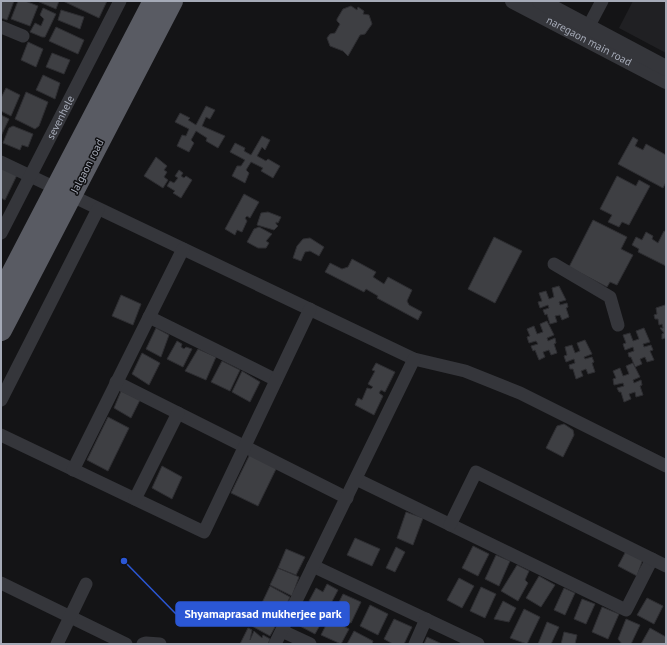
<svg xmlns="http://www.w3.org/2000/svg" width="667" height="645" font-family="'PT Sans',sans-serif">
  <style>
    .built { fill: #202023 }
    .building { fill: #3e3f43; stroke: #2e2e32 }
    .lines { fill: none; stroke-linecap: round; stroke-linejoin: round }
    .minor { stroke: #35363b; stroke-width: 13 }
    .tertiary { stroke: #35363b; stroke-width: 16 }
    .trunk { stroke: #595b63; stroke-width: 22 }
    .labels { text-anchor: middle; stroke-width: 3; stroke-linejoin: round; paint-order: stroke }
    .street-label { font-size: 11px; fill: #a5aab7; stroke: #0f0f11 }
    .leader { fill: none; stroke: #2b57d5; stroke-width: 1.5 }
    .callout-dot { fill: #2b57d5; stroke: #0f0f11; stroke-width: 1.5 }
    .callout { fill: #2b57d5; stroke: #2b57d5; stroke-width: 1.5 }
    .callout-label { font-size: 12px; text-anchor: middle; font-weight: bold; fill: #fff }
  </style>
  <rect width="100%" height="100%" fill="#141416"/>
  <path class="built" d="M633 1H666V53L619 28Z"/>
  <path class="building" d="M1 1H14L7 20 1 18Z
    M18 1H25L38 6 30 26 11 19Z
    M37 1H59L56 9Z
    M63 1H107L99 18Z
    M351 6 357 10 358 7 364 11 363 14 369 15 372 24 365 34 360 35 348 56 343 51 330 46 327 38 330 34 335 33 340 24 337 21V19L343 9Z
    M43 8 56 14 45 37H42L30 32 35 23 41 26 44 19 40 15Z
    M61 10 84 17 80 29 58 20Z
    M56 27 84 40 78 54 49 41Z
    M28 42 43 49 36 67 21 60Z
    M52 53 70 60 64 74 46 67Z
    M43 75 60 83 55 99 36 90Z
    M6 88 20 95 11 116 1 111V98Z
    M26 92 48 102 39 126 35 129 15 119Z
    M206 106 215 110 210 119 206 117 202 126 225 136 218 148 206 141 207 138 196 131 191 140 194 143 189 152 177 146 182 135 186 136 189 129 175 122 180 113 190 118 188 120 196 125Z
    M1 115 9 119 1 136Z
    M13 126 33 134 28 147 22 145 20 150 3 143 9 128Z
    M262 136 270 140 265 150 262 147 257 156 266 161 268 159 280 166 273 178 261 171 263 168 251 162 246 170 249 173 245 183 232 176 237 166H241L245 160 230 152 235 143 245 148 244 151 251 155Z
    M633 137 638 140 635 146 643 150 646 144 666 155V182L663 188 618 164Z
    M156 157 167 166 164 170 167 172 164 177 168 180 163 188 144 176Z
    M1 167 17 175 5 200 1 198Z
    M179 170 183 173 181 176 184 178 186 176 192 180 181 198 173 193 175 191 167 186 170 181 174 183 178 178 175 176Z
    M617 176 636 186 639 180 650 186 629 225 622 222 619 227 608 222 612 215 600 209Z
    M244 194 259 202 250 218 247 216 245 218 247 221 242 232 237 230 235 235 225 229Z
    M268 212 281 217 278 223 276 222V224L278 226 274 230 257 225 261 213Z
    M593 220 627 237 621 249 633 255 617 285 610 282 607 287 569 267Z
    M259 227 272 234 266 241 269 243 266 248H258L247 242 254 229Z
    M664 231 666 232V266L638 252 639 249 632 245 636 237 642 240 646 232 653 236 652 239 658 243Z
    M494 237 522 251 495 303 468 289Z
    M310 238 324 247 319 256 310 251 305 252 301 261 293 258 297 246 303 239Z
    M352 259 376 272 373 277 384 284 388 277 412 290 407 301 409 305 422 312 418 320 377 298 378 296 366 289 364 292 325 272 330 263 342 269 348 267Z
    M559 286 566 300 559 302 560 305 567 303 568 307 566 308 569 317 562 320 560 315 555 316 557 322 550 324 547 314 545 315 543 310 549 308 548 305 540 308 538 302 542 301 539 293 546 291 549 299 554 297 552 288Z
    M121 295 141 304 133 325 112 316Z
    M665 305 666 308V340L665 338 662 339V334L664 333 660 328H663L662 324 659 325 658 319H655L654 315 657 314 656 308Z
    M547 321 554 335 547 338 548 341 555 338 556 343 554 344 557 353 551 355 549 350 543 352 545 357 539 360 535 350 533 351 531 346 538 344 536 341 529 343 527 337 530 336 527 329 534 326 537 334 543 332 540 324Z
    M156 328 169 335 161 357 146 349Z
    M644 328 650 342 643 344 644 347 651 345 653 350 650 351 654 360 647 362 645 357 640 359 642 364 635 367 631 357H629L628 353 634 351 633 347 625 350 623 344 626 343 623 335 630 333 633 341 639 339 636 331Z
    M585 340 592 354 584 357 585 359 592 357 594 362 592 363 595 372 588 374 586 369 581 371 583 376 576 379 573 369H570L569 365 575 363 574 359 566 362 564 356 567 355 565 347 572 345 575 353 580 351 577 343Z
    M177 341 182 344 181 347 184 349 186 347 192 349 183 367 167 359Z
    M198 349 216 357 206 380 185 371Z
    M142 353 160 363 149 385 132 374Z
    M222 361 240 370 230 391 211 382Z
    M376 363 395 372 385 392 381 390 379 393 383 396 374 415 355 405 358 398 362 400 367 388 371 389 373 387 368 384 375 371 372 370Z
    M633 363 640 377 633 380 634 383 641 380 642 385 640 386 643 395 636 397 635 392 629 394 631 399 624 402 621 392H619L617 388 624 386 623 383 614 385 613 379 616 378 613 371 620 368 623 376 629 374 626 366Z
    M242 371 260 382 250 402 232 392Z
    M121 391 140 400 131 418 114 408Z
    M108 417 129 428 108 471 87 460Z
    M564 424 573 430 574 435 563 457 546 448 557 426Z
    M250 454 277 467 258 506 231 493Z
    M162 466 182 477 172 499 152 488Z
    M406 512 423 518 413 545 397 538Z
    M355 538 380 549 372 566 347 555Z
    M473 546 489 554 478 576 462 568Z
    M396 547 405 552 395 572 386 568Z
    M286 549 305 557 296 575 278 568Z
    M626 551 643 559 637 576 618 566Z
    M496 555 510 561 499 586 485 579Z
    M517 565 529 571 525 580 528 583 518 601 501 591Z
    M278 568 299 577 292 596 270 585Z
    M539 576 555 585 541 607 526 598Z
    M459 578 474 586 462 608 447 600Z
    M327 584 338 590 327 611 309 601 316 588 323 592Z
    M270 586 290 597 281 616 260 607Z
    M481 587 496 594 485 618 470 611Z
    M564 588 575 593 565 615 554 610Z
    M343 594 361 602 351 623 333 614Z
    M647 598 663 606 654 624 637 615Z
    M582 599 595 604 586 624 574 619Z
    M503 601 516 608 509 622 494 619Z
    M370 605 388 614 378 635 360 626Z
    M602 607 619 614 608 639 592 632Z
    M304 608 324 618 315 634 296 624Z
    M258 609 280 618 270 636 250 625Z
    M524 609 540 617 527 644 510 638Z
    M329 619 349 629 341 644 321 635Z
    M394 619 412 627 404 644H393L384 639Z
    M626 619 640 625 631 644H622L618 639Z
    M547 622 559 627 551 644H538Z
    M248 628 252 630 250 640 254 631 262 638 263 635 270 639 268 644H240Z
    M650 628 666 637V644H641Z
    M354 631 373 641 372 644H347Z
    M564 632 577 635 575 644H561Z
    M427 637 442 644H424Z"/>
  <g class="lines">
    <g class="minor">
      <path d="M1 27 23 36"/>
      <path d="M584 35 602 1"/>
      <path d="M1 162 414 359 465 371 520 393 666 466"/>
      <path id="s1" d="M1 233 120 1"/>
      <path d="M554 264 610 297 618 325"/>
      <path d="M149 317 276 380"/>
      <path d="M116 382 347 498"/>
      <path d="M1 400 98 209"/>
      <path d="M1 435 204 532 310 309"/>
      <path d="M73 470 183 249"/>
      <path d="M356 479 626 610 652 559"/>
      <path d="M135 499 178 413"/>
      <path d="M450 525 476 472 666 566"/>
      <path d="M313 566 478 644"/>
      <path d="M1 583 126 644"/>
      <path d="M282 631 310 644"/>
      <path d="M57 644 86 584"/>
      <path d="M143 644 146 643 160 644"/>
      <path d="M275 644 414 359"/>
      <path d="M415 644 426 619"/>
    </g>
    <g class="tertiary">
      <path id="s2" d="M513 1 666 81"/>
      <path d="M540 1 666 68"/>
    </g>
    <path class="trunk" d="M1 295 154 1
      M1 330 172 1"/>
  </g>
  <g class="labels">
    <g class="street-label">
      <text dy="4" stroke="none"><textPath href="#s2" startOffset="86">naregaon main road</textPath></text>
      <text dy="4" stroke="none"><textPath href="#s1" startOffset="130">sevenhele</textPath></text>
      <text transform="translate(87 166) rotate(-63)" y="4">Jalgaon road</text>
    </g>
  </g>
  <path class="leader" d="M124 561L176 614"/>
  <circle class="callout-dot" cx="124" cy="561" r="4"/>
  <rect class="callout" x="176" y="602" width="173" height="24" rx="4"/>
  <g class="callout-label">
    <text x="263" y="618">Shyamaprasad mukherjee park</text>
  </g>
  <rect width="667" height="645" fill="none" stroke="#a5aab7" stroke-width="4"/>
</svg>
